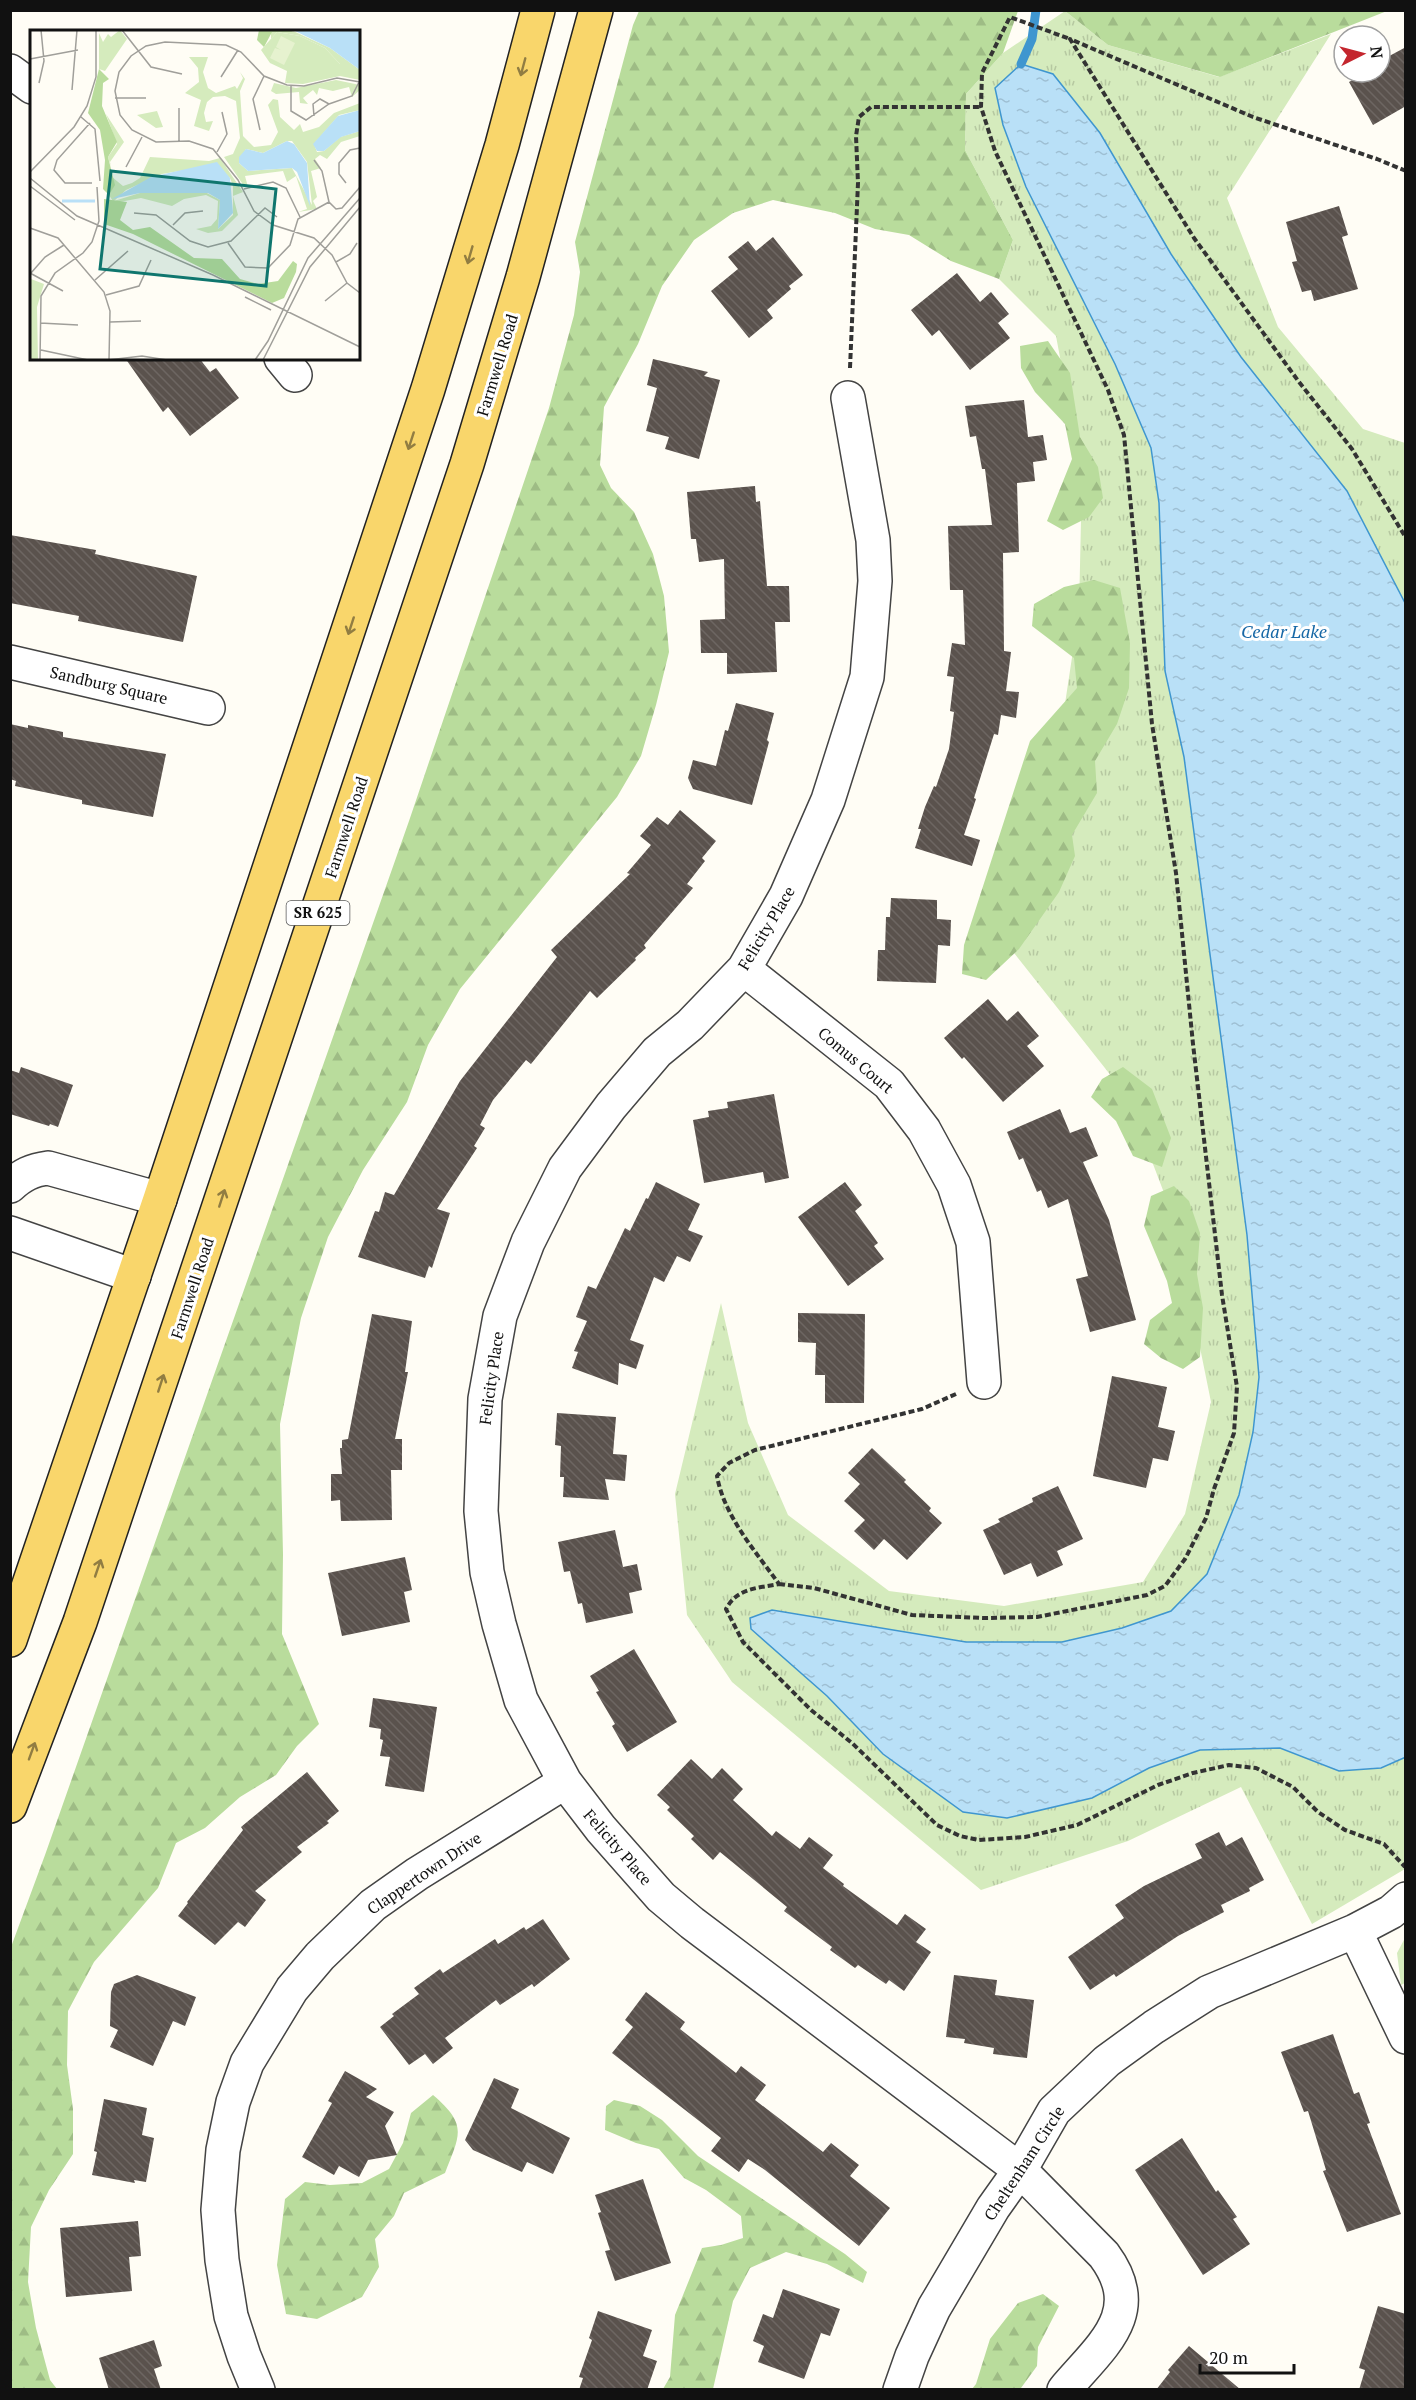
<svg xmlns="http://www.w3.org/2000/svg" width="1416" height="2400" font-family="'PT Serif',serif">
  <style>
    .grass { fill: url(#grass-tufts) }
    .forest { fill: url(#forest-firs) }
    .water { fill: url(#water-ripples); stroke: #3f96cf; stroke-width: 1.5 }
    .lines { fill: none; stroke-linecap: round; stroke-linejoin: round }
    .stream { stroke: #3f96cf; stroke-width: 9 }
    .building { fill: url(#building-back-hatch) }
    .minor-casing { stroke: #444; stroke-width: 36 }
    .major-casing { stroke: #222; stroke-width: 36 }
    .path { stroke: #333; stroke-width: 4; stroke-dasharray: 6 3; stroke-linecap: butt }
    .minor { stroke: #fff; stroke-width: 33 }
    .major { stroke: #f9d66b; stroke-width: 33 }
    .oneway { stroke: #917d42 }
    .labels { text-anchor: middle; stroke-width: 6; stroke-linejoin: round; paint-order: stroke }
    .shield { fill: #fff; stroke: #585858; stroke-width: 1.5 }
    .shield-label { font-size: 15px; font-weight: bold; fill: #111 }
    .street-label { font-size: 16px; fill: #111; stroke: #fff }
    .water-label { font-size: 18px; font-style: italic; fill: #1768a6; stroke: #fff }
    .inset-river { fill: none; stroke: #b9e0f7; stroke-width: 3 }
    .inset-road { fill: none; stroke: #a09f9a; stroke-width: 1.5 }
    .view { fill: #0f766e; fill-opacity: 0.15; stroke: #0f766e; stroke-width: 3 }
    .inset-edge { fill: none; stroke: #111; stroke-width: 3 }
  </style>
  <defs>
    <pattern id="grass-tufts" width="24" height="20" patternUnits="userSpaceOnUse" patternTransform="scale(1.5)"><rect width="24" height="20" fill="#d5ebbd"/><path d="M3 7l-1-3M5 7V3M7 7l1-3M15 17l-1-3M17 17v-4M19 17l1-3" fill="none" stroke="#b6c8a1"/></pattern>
    <pattern id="forest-firs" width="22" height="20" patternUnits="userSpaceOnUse" patternTransform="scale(1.5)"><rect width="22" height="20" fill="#b9dc9c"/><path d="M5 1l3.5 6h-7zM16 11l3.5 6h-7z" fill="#9ebc85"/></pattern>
    <pattern id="water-ripples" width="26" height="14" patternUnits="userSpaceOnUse" patternTransform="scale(1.5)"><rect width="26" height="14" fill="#b9e0f7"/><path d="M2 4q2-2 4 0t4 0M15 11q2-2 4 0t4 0" fill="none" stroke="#9ebfd3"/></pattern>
    <pattern id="building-back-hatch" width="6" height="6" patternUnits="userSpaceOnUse" patternTransform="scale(1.5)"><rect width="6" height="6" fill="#5a524d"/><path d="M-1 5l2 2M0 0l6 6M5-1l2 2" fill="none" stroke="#6d6662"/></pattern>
  </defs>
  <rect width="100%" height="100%" fill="#fffdf5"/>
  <path class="grass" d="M1065 11 1108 45 1219 77 1331 34 1227 198 1278 327 1363 429 1405 443V603L1347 491 1241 357 1171 254 1100 133 1053 74 1026 187 1115 364 1151 448 1159 503 1165 671 1184 757 1247 1235 1259 1377 1253 1432 1239 1495 1207 1574 1171 1611 1122 1628 1062 1642H966L772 1610 827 1696 883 1754 1149 1768 1200 1750 1280 1748 1339 1771 1381 1768 1405 1757V1869L1312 1924 1241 1787 1128 1841 981 1890 732 1682 687 1615 675 1494 721 1303 748 1423 788 1515 889 1591 1004 1606 1143 1582 1185 1514 1211 1402 1174 1219 1127 1096 1003 939 1055 770 1079 611 1082 475 1056 336 999 279 1013 240 965 150 966 94 1003 53Z
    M1405 1938V1983L1401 1985 1397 1953Z"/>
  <path class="forest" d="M639 11H1018L1003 53 966 94 965 150 1013 240 999 279 951 261 909 235 875 229 835 213 773 200 733 213 694 240 662 286 638 344 604 407 600 465 611 488 634 512 653 554 664 596 669 652 656 705 641 756 617 797 460 989 428 1045 407 1102 363 1170 328 1237 301 1318 280 1424 283 1554 282 1634 319 1724 297 1746 276 1775 240 1797 205 1828 176 1843 158 1888 94 1962 68 2011 67 2065 73 2109V2154L49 2190 31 2227 28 2282 36 2328 50 2380 57 2389H11V1947L45 1855 409 821 549 408 574 315 580 272 575 242 633 25Z
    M1065 11H1387L1220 77 1108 45Z
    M1048 341 1070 373 1080 437 1098 467 1103 498 1089 517 1063 530 1047 521 1072 459 1065 424 1035 392 1021 368 1020 346Z
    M1094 580 1120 588 1130 643 1129 688 1117 724 1095 761 1097 793 1072 835 1075 856 1059 892 1019 949 986 980 962 974 964 945 1030 741 1077 688 1074 658 1032 626 1034 604 1064 587Z
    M1123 1067 1152 1089 1171 1138 1162 1167 1133 1156 1116 1121 1091 1097 1102 1079Z
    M1174 1186 1189 1201 1200 1233 1197 1274 1203 1308 1200 1357 1183 1369 1161 1358 1144 1344 1150 1320 1172 1303 1167 1281 1144 1226 1151 1196Z
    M433 2095C468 2125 460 2134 445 2173L404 2193 394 2216 375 2239 379 2267 362 2297 317 2319 286 2314 277 2265 285 2199 305 2182 330 2185 362 2183 389 2169 403 2143 411 2113Z
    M614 2100 640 2106 662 2120 698 2156 845 2254 867 2272 863 2283 827 2264 786 2252 750 2268 733 2301 713 2389H663L670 2377 675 2315 702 2248 721 2245 743 2238 741 2216 706 2190 684 2178 659 2149 636 2143 605 2130 606 2106Z
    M1043 2294 1059 2306 1038 2347 1037 2366 1021 2388 972 2389 976 2384 990 2339 1018 2303Z"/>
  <path class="water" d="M1021 64 1053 74 1100 133 1171 254 1241 357 1347 491 1405 603 1406 1757 1381 1768 1339 1771 1280 1748 1200 1750 1149 1768 1092 1798 1007 1818 963 1812 883 1754 827 1696 751 1629 750 1618 772 1610 966 1642H1062L1122 1628 1171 1611 1207 1574 1239 1495 1253 1432 1259 1377 1247 1235 1184 757 1165 671 1159 503 1151 448 1115 364 1026 187 1003 125 995 88Z"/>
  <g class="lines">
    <path class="stream" d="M1021 64 1032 39 1036 10"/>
  </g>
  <path class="building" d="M1406 47V106L1373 125 1349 82 1365 72H1380V61Z
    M1339 206 1348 235 1342 237 1358 289 1314 301 1311 290 1302 292 1292 262 1297 261 1286 222Z
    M773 237 803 275 789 286 791 289 767 310 773 318 749 338 711 291 738 269 728 257 748 241 756 251Z
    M957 273 980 302 991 292 1009 314 998 323 1010 338 970 370 939 330 932 336 911 310Z
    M125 358H199L210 372 216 368 239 398 190 436 168 407 163 412Z
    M653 359 708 372 704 376 720 380 699 459 665 449 669 437 646 431 657 388 647 385Z
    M1024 400 1028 437 1043 435 1047 460 1033 462 1035 481 1017 483 1019 552 1003 553 1004 651 1011 652 1006 691 1019 692 1016 718 1001 715 998 735 994 734 974 798 976 799 964 835 980 840 972 866 915 848 921 829H918L925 807 934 786 936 787 949 749 954 712 950 711 954 677 947 676 952 643 965 645 963 590H950L948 526 992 525 985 469H982L976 436 970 437 965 406Z
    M755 486 756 502 760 501 767 586H789L790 622H775L777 672 727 674V653H701L700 620 725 619 724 559 699 562 696 539H691L687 492Z
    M10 535 96 550 95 554 197 576 183 642 78 621 79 616 10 603Z
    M736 703 774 713 767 740 769 742 752 805 693 789 688 778 693 760 716 766 725 730 728 731Z
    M10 724 28 728V725L63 732V737L166 754 153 817 82 804V800L15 786 16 781 10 779Z
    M680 810 716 841 702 858 705 861 687 884 693 888 644 945 646 948 635 958 636 960 597 998 590 991 531 1064 526 1060 493 1100 480 1125 485 1128 474 1146 477 1148 437 1209 450 1213 432 1268 429 1266 425 1278 358 1257 375 1211 379 1212 385 1192 394 1195 460 1081 557 957 551 950 630 874 627 873 651 845 640 836 657 817 668 825Z
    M891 898 937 900V919L951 920 950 946 938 945 936 983 877 981 878 950H885L886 917H890Z
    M988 999 1007 1021 1018 1011 1039 1036 1027 1046 1044 1066 1003 1102 964 1057 962 1059 944 1038Z
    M21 1067 73 1085 58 1127 50 1124 49 1126 10 1114V1070L19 1073Z
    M774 1094 789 1178 765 1183 763 1172 704 1183 693 1120 709 1117 708 1111 728 1108 727 1102Z
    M1060 1109 1070 1133 1086 1127 1098 1156 1083 1162 1109 1220 1136 1320 1090 1332 1076 1279 1088 1276 1068 1199 1048 1208 1041 1190 1037 1192 1023 1158 1019 1160 1007 1132Z
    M656 1182 700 1204 688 1230 703 1236 690 1262 677 1256 664 1282 654 1277 630 1340 644 1345 636 1369 619 1363 618 1385 572 1368 578 1352 574 1351 587 1321 576 1317 588 1286 596 1289 625 1228 630 1231 646 1198 648 1199Z
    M845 1182 862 1205 855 1211 878 1243 874 1246 884 1259 848 1286 798 1217Z
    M798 1313 865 1314 864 1403H825V1375H815L816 1343 798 1342Z
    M372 1314 412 1321 405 1372H408L395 1439H402V1470H391L392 1520 341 1521 340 1500 331 1501V1474H342L340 1448H342V1440L348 1439Z
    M1112 1376 1167 1387 1158 1427 1175 1431 1168 1461 1153 1458 1146 1488 1093 1476Z
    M557 1413 616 1417 613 1454 627 1455 625 1481 605 1479 609 1500 563 1497 564 1477H560L561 1446 555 1445Z
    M872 1448 906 1480 904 1482 931 1508 929 1511 942 1523 907 1560 884 1539 874 1550 854 1531 865 1520 844 1501 860 1484 848 1473Z
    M1058 1486 1083 1539 1057 1551 1063 1565 1037 1577 1031 1563 1004 1575 983 1530 1000 1522 998 1519 1033 1502 1032 1498Z
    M615 1530 623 1567 637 1564 642 1590 629 1593 633 1613 586 1623 582 1603 578 1604 570 1571 564 1572 558 1542Z
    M405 1557 412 1590 404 1592 410 1622 342 1636 328 1573Z
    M634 1649 677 1722 627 1752 612 1726 615 1724 596 1692 599 1691 590 1676Z
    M373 1698 437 1707 424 1792 385 1786 390 1757 380 1756 383 1740 380 1739 381 1729 369 1727Z
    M691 1759 712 1779 722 1768 743 1789 733 1800 772 1836 776 1831 800 1849 809 1837 833 1855 823 1868 844 1884 843 1886 897 1925 905 1914 926 1929 916 1942 931 1952 904 1991 889 1980 886 1984 858 1965 855 1968 830 1950 832 1947 784 1911 787 1907 720 1852 713 1860 691 1839 694 1836 667 1810 670 1807 657 1795Z
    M307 1772 339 1811 327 1821 329 1823 297 1847 302 1852 255 1891 266 1900 245 1927 238 1922 215 1945 178 1916 188 1903 187 1902 243 1830 241 1827Z
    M1219 1832 1226 1846 1242 1837 1264 1880 1249 1888 1250 1891 1221 1905 1224 1912 1178 1936 1116 1977 1114 1974 1090 1990 1068 1957 1124 1918 1115 1905 1144 1886 1202 1858 1195 1844Z
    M543 1919 570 1959 534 1987 532 1984 500 2005 496 2000 445 2038 453 2048 433 2064 425 2054 409 2065 380 2027 394 2016 392 2014 419 1994 414 1988 440 1969 443 1973 495 1939 498 1944 524 1927 526 1930Z
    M137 1975 196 1997 185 2026 173 2021 153 2066 110 2047 118 2030 110 2026 111 1992 114 1984Z
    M954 1975 997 1980 995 1995 1034 2000 1027 2058 993 2054 994 2048 964 2043 965 2039 946 2037Z
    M646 1992 685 2022 680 2029 736 2073 741 2066 766 2085 755 2100 823 2152 831 2143 859 2165 850 2176 890 2208 859 2246 765 2170 748 2159 739 2172 711 2151 721 2138 612 2053 633 2027 625 2020Z
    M1333 2034 1354 2094 1359 2092 1370 2123 1367 2124 1401 2214 1347 2232 1323 2171 1326 2170 1308 2111 1304 2112 1281 2052Z
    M345 2071 377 2089 366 2097 394 2112 385 2126 397 2155 368 2160 359 2177 339 2166 334 2175 302 2157 332 2103 328 2101Z
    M494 2078 519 2089 511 2108 570 2138 553 2174 527 2162 522 2172 473 2150 465 2140Z
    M104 2099 147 2108 142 2135 154 2138 146 2182 134 2180 135 2183 92 2175 97 2152 94 2151Z
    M1182 2138 1216 2192 1218 2190 1237 2217 1233 2219 1250 2244 1203 2275 1135 2170Z
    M643 2179 671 2263 615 2281 605 2251 610 2250 598 2213 601 2212 595 2195Z
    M138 2221 141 2256 129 2257 132 2291 66 2297 60 2228Z
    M783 2289 840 2309 830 2336 821 2333 804 2379 758 2362 764 2346 753 2341 763 2314 773 2318Z
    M1378 2306 1406 2314V2390H1359L1365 2370 1359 2368Z
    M598 2311 652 2330 643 2356 657 2361 647 2390H579L583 2378 579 2377 592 2340 589 2338Z
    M154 2340 162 2366 154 2369 161 2390H109L99 2358Z
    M1189 2346 1241 2390H1156L1170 2372 1168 2370Z"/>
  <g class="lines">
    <defs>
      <path id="minor" d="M10 71 32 87
        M281 358 295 375
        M848 398 873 540 875 581 867 677 828 800 786 896 744 969 690 1025 657 1052 611 1106 565 1168 528 1242 500 1316 485 1399 481 1511 487 1572 499 1624 521 1700 565 1782 601 1829 661 1897 692 1923 1020 2170 1104 2255C1147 2313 1101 2346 1064 2390
        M10 662 208 708
        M744 969 889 1084 924 1130 954 1185 973 1242 984 1382
        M10 1186C22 1175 32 1170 48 1168L160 1199
        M10 1233 134 1276
        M1355 1931 1406 2037
        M258 2390 244 2356 231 2316 222 2260 218 2210 223 2150 233 2102 247 2063 292 1989 320 1956 373 1905 417 1874 565 1782
        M900 2390 912 2356 934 2308 993 2208 1020 2170 1054 2111 1107 2061 1154 2027 1209 1992 1355 1931 1391 1912 1406 1899"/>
      <path id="major" d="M10 1640 160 1199 428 389 502 145 538 10
        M10 1806 80 1622 467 464 523 277 596 10"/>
    </defs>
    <use href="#minor" class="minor-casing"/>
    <use href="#major" class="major-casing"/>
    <path class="path" d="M1406 171 1377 159 1253 117 1070 39 1194 238 1299 382 1352 449 1406 538
      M850 368 858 183 856 136 859 117 871 107H981
      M956 1394 922 1409 755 1450 729 1463 717 1476C724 1516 756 1552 779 1584 758 1588 737 1588 726 1609L743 1642 811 1710 852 1743 937 1825 960 1836 979 1840 1025 1837 1077 1825 1158 1785 1193 1773 1229 1765 1256 1768 1293 1787 1318 1812 1345 1830 1384 1844 1405 1867
      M779 1584 814 1588 912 1615 985 1618 1037 1617 1147 1595 1165 1586 1185 1559 1206 1518 1214 1489 1234 1433 1237 1387 1222 1295 1193 1044 1176 873 1152 724 1124 435 1108 390 995 151 981 107 982 73 1010 17 1070 39"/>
    <use href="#minor" class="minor"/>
    <use href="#major" class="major"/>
  </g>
  <defs><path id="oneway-shaft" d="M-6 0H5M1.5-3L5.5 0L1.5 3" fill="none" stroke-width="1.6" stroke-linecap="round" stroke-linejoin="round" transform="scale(1.5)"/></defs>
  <g class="oneway">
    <use href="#oneway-shaft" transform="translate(523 67) rotate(105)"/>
    <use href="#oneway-shaft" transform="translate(470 255) rotate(106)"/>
    <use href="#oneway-shaft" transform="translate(411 441) rotate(108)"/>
    <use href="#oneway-shaft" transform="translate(351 626) rotate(108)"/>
    <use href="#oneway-shaft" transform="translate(222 1198) rotate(-72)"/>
    <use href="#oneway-shaft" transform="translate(161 1383) rotate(-72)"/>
    <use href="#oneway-shaft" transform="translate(98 1568) rotate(-71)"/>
    <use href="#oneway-shaft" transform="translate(32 1751) rotate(-70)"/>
  </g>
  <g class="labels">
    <rect class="shield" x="286.5" y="901" width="63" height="24" rx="4.5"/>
    <g class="shield-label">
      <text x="318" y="918">SR 625</text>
    </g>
    <g class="street-label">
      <text transform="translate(497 365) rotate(-73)" y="6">Farmwell Road</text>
      <text transform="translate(109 685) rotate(13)" y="6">Sandburg Square</text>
      <text transform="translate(346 827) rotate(-72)" y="6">Farmwell Road</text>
      <text transform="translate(766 928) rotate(-59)" y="6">Felicity Place</text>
      <text transform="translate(856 1060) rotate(40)" y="6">Comus Court</text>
      <text transform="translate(192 1288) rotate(-72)" y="6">Farmwell Road</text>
      <text transform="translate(491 1378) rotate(-82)" y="6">Felicity Place</text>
      <text transform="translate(618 1847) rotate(49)" y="6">Felicity Place</text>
      <text transform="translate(424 1873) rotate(-34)" y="6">Clappertown Drive</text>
      <text transform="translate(1024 2163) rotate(-57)" y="6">Cheltenham Circle</text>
    </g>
    <g class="water-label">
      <text x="1284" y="638">Cedar Lake</text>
    </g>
  </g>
  <g transform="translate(30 30)">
    <rect width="330" height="330" fill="#fffdf5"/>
    <path d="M90 0 97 9 75 41 69 39V3L73 12 78 4 81 7ZM261 0 300 18 330 40V50L310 46V34L295 18 270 6 247 2 241 9V2ZM159 27H178L173 42 178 58 186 63 205 56 207 59 213 48 210 42 215 49 210 61 213 106 224 117 241 115 248 102 238 75 243 69 248 70 250 87 264 100 270 94 273 102 289 97 304 83 330 73V80L309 85 284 114 287 122 294 121 310 107 330 101V106L311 112 297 129 290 125 285 129 291 138 281 141 287 167 283 171 287 179 268 182 277 179 266 146 257 152 253 141 215 146 218 157 214 156 194 127 203 124 210 108 206 71 195 66 183 67 177 72 174 83 176 92 183 91 179 101 164 96 171 70 155 63 169 52 168 38ZM257 111H262L277 132 282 175 262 138 218 141 209 133 216 119 233 123ZM306 50 330 55V60L322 67 319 57 303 61 289 58 287 65 283 60 273 68 278 74 270 73 269 62 246 64 241 61 244 53 266 58ZM127 81 133 97 126 98 107 85ZM76 84 94 112 80 132 81 137 78 127 87 114ZM120 127 179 131 190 128 213 162 203 166 208 185 192 201 178 203 166 199 181 196 187 189 188 171 176 165 154 169 142 176 111 168 84 173 79 165 84 155 82 147 93 156 102 153 110 148ZM179 136 200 148 203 156V185L188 199 190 170 175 162 110 163 84 171 96 160 132 144Z" fill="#d5ebbd" fill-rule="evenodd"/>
    <path d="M229 0H261L262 2H242L234 17 227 10ZM69 39 79 49 73 53 72 76 87 112 78 127 85 155 79 165 73 159 75 130 70 100 58 83ZM74 169 97 172 90 190 103 200 120 197 164 228 192 229 210 249 228 254 248 251 263 231 267 234 266 242 254 268 242 273 103 204 74 194Z" fill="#b9dc9c"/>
    <path d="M247 2 270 6 295 18 310 34V46L273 54 255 53 257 41 240 33 231 20ZM1 249 14 254 7 277 8 330H0Z" fill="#d5ebbd"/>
    <path d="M251 6 265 13 254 35 240 28 245 18 251 20 246 17Z" fill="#e6f2cf"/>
    <path d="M263 0H330V40L300 18ZM330 80V101L311 107 294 121H287L283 114 308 86ZM257 111 264 114 277 133 280 176 267 142 262 138 218 141 209 133V127L216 119 233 123ZM187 132 200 148 203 183 188 199 190 170 178 163H110L82 169 121 147Z" fill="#b9e0f7"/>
    <path class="inset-river" d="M32 171H65"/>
    <path class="inset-road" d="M92 0 121 37 152 44M0 29 48 20M191 47 208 20M330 52 307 48 274 56 257 55 234 46 211 22 196 15 135 12 116 16 101 26 89 42 85 61 90 85 102 100 126 112 159 111 183 119 208 150 224 181 243 195 284 208 302 225 317 253 330 263M9 53 14 31 11 0M261 56V81L276 90 299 74 322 66 329 52M42 60 47 0M85 68H116M284 86 283 74 290 69 299 74M51 87 65 99 70 151M60 93 27 130 24 140 35 153H62M230 100 223 69 234 46M149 111V78M187 122 197 104 192 82M284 130 292 141 299 172 306 179 312 178 330 157M96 137 112 107M0 142 44 97 57 76 66 47V0M0 148 47 186 183 245 330 317M316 153 309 144V133L320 120 330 118M0 156 45 190M214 159 243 152 256 158 270 187M104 183 126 185 160 211 178 217 201 211 235 178 247 187M143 195 155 183 173 181M0 198 28 208 74 262 80 281 79 330M198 213 215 237 238 238 260 215 268 189 299 172M306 232 320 224 327 213M0 243 33 261M1 243 15 227 34 215M65 250 98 221M76 265 109 256 121 230M215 267 241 280M295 271 317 253M80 292 111 291M10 293 48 295M11 320 58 330M10 330 11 266 25 243 53 223 62 212 69 191 67 157M78 330 112 326 137 330M225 330 238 311 278 228 330 168M233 330 280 237 330 177"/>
    <path class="view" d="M81 141 246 159 236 256 70 239Z"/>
    <rect width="330" height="330" class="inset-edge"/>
  </g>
  <rect width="1416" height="2400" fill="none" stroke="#111111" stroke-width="24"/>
  <g transform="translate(1362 54) rotate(84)"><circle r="28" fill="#ffffff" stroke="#a0a0a0" stroke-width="1.5"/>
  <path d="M0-4.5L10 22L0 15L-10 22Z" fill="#c4262e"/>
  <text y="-9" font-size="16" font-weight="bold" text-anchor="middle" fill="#111111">N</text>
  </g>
  <path d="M1200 2364v9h94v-9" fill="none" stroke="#111111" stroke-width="3"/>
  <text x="1209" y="2364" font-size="18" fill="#111111" stroke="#ffffff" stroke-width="4.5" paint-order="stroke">20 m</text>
</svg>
